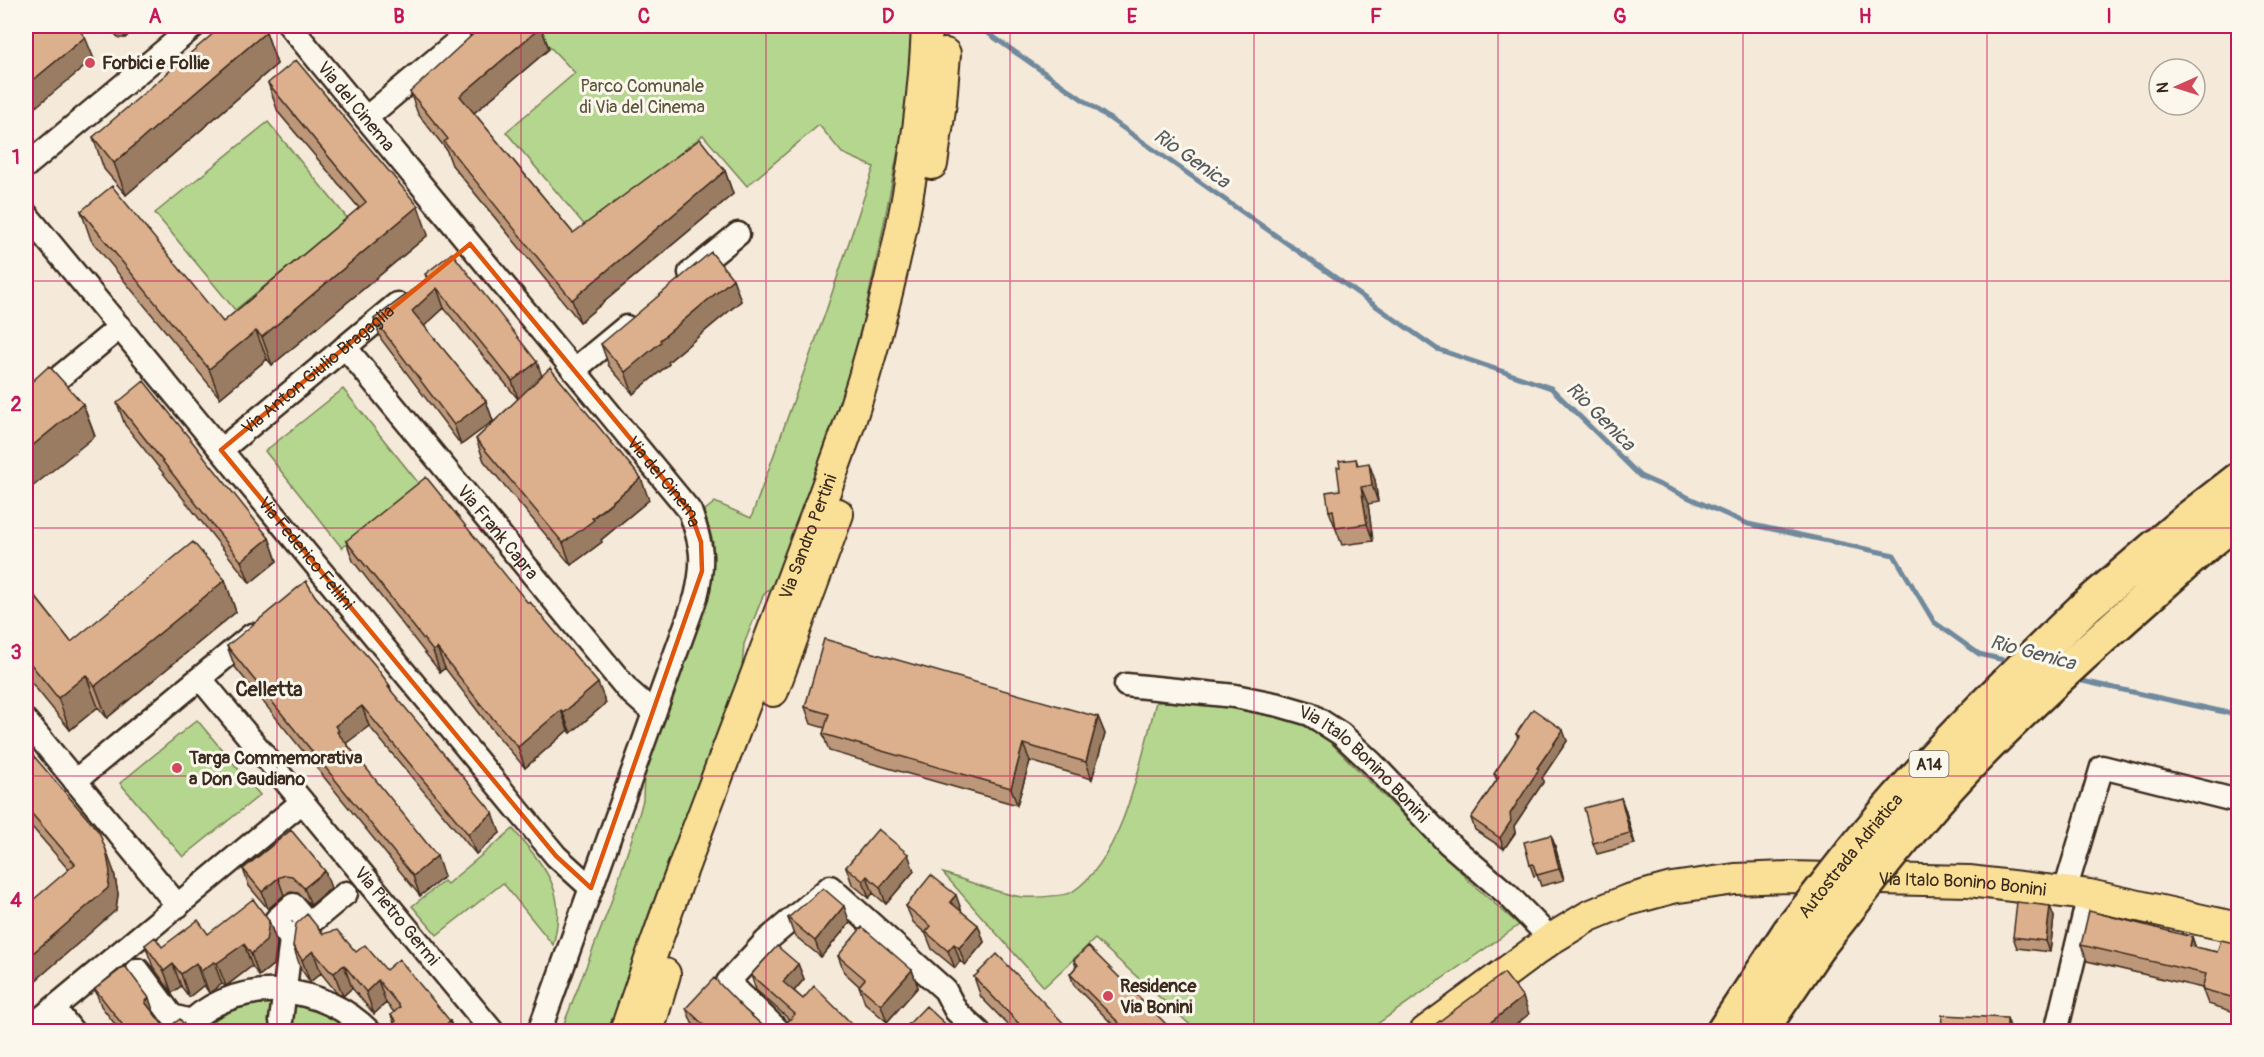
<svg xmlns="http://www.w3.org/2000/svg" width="2264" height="1057" font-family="Pangolin,sans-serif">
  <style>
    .green { fill: #b5d68f; stroke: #788056; stroke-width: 1.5 }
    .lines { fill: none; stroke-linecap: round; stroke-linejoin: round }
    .stream { stroke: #6f899d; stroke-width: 5 }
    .minor-casing { stroke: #3b2a1e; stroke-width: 27 }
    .major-casing { stroke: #3b2a1e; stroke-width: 34 }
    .highway-casing { stroke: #3b2a1e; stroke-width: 38 }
    .minor { stroke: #fbf7ec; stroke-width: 22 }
    .major { stroke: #fadf96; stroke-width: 30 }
    .highway { stroke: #fadf96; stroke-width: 33 }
    .highway-bridge-casing { stroke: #3b2a1e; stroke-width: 38; stroke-linecap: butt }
    .highway-bridge { stroke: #fadf96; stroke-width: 33 }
    .wall { fill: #bd9779; stroke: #3b2a1e; stroke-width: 1.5 }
    .shaded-wall { fill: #9a7b63; stroke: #3b2a1e; stroke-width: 1.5 }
    .building { fill: #dcb08d; stroke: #3b2a1e; stroke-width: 1.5 }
    .marked { fill: none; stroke: #df570d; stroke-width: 4.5; stroke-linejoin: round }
    .grid { fill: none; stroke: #c2185b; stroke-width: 1.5; stroke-opacity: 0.55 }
    .poi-dot { fill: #d1495b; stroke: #fbf7ec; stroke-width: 2 }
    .labels { text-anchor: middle; stroke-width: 6; stroke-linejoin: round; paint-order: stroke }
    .shield { fill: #fbf7ec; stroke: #75685c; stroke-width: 1.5 }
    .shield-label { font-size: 16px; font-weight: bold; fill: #3b2a1e }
    .poi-label { font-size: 18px; font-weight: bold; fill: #3b2a1e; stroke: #fbf7ec; text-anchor: start }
    .park-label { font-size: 18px; fill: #5a553a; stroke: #fbf7ec }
    .street-label { font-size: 18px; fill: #3b2a1e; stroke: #fbf7ec }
    .water-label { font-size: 20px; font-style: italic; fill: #555a5d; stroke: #fbf7ec }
    .neighbourhood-label { font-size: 20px; font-weight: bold; fill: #3b2a1e; stroke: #fbf7ec }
    .neatline { fill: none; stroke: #c2185b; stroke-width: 2 }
    .grid-label { font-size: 20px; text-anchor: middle; font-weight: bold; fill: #c2185b }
  </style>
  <rect width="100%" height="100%" fill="#f5e9d9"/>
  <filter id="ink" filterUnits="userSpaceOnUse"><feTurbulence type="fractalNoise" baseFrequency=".0167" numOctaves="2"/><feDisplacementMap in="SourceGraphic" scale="12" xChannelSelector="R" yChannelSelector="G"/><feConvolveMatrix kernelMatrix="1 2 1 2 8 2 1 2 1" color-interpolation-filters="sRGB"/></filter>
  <g filter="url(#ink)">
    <path class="green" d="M530 26H913L908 99 880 244 865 312 848 379 777 580 763 596 744 644 742 667 649 913 610 1031H561L609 908 635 829 643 800 644 772 711 580 713 542 704 511 715 502 751 518 826 311 874 167 842 153 819 125 747 186 703 135 587 228 506 132 575 73Z
      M268 122 348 219 235 310 155 213Z
      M343 389 420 485 342 548 265 451Z
      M1156 702 1202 703 1289 718 1310 729 1331 743 1408 820 1427 834 1469 881 1519 925 1367 1031H1301L1296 1027 1274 1025 1269 1031H1197L1095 939 1044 987 943 873C966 880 999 894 1022 897 1030 898 1066 896 1072 892 1124 858 1141 759 1156 702Z
      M197 720 260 795 183 857 120 783Z
      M513 829C546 869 568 890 553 945L503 883 437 935 412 906 444 881 447 884Z
      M281 993C278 1004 270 1022 271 1031H203L200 1016Z
      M287 994 366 1031H290L292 1021Z"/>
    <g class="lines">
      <path class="stream" d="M978 26 1437 349 1551 388 1640 476 1748 524 1894 555 1934 622 1979 654 2012 662
        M2073 679 2238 715"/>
      <defs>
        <g id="minor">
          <path id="s1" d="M290 26 690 511C702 546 705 560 696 597L539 1032"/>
          <path d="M366 118 459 40"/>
          <path d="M26 166 194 26"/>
          <path id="s2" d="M26 214 556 856 591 888"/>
          <path d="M690 273 738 234"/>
          <path id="s3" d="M345 347 628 690 654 713"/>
          <path d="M574 370 626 327"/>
          <path d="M26 405 120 327"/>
          <path id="s4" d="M221 450 397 304"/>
          <path id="s5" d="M200 678 493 1032"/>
          <path id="s6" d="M1126 685 1235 696 1279 705 1310 714 1341 734 1372 763 1448 843 1507 894 1551 939"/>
          <path d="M26 721 178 906"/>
          <path d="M75 781 252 635"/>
          <path d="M2065 891 2102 767 2238 801"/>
          <path d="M291 939 276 920 293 905 309 924"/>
          <path d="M138 970 172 1016 191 1021"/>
          <path d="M54 1008 73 1032"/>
          <path d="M281 1021 291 939 346 893"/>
          <path d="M26 1031 302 802"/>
          <path d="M200 1032 191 1021C244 975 322 984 370 1032"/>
          <path d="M780 1032 728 982 766 941 830 887 945 990 956 1011 979 1032"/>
          <path d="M2056 1032 2089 895"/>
        </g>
        <g id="major">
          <path d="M932 164 941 102 945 54"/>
          <path d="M773 691 838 514"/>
          <path id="s7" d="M625 1032C677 877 737 727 794 574 812 525 832 475 849 425 890 301 922 156 927 26"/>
          <path d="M648 1032 665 974"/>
          <path id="s8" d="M1425 1032 1551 939 1589 916 1628 900 1672 888 1735 879 1789 877 1969 881 2089 895 2238 928"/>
        </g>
        <path id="highway" d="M2084 608 2189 518 2238 480
          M2107 633 2208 543 2238 519
          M1723 1032 1789 932
          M1760 1032 1817 948"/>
      </defs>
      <use href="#minor" class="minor-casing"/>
      <use href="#major" class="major-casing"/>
      <use href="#highway" class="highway-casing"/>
      <use href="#minor" class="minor"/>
      <use href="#major" class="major"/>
      <use href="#highway" class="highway"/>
      <defs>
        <g id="highway-bridge">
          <path id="s9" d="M1789 932C1817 898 1843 862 1872 828 1937 750 2010 679 2084 608"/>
          <path d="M1817 948C1865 887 1912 825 1965 769 2011 721 2058 677 2107 633"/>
        </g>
      </defs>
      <use href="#highway-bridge" class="highway-bridge-casing"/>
      <use href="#highway-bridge" class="highway-bridge"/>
    </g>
    <path class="wall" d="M107 26H138L125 38H119Z
      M541 27 549 49 474 113 573 233 725 171 733 194 580 322 452 165 446 149 418 114 410 92Z
      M266 32 277 64 126 195 104 169 93 137Z
      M268 83 428 235 272 365 267 359 220 398 91 240 81 211 223 322 359 208 278 112Z
      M425 274 542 376 649 500 601 540 602 542 571 565 484 461 476 439 518 399 444 308 424 326 486 401 493 421 461 445 381 339 374 319 427 279Z
      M733 279 741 301 668 362 669 364 633 394 609 366 601 344Z
      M117 403 269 538 277 561 250 583 125 425Z
      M1356 459 1358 465 1375 480 1378 502 1368 504 1373 541 1342 545 1329 511 1340 490V467Z
      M346 541 606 703 571 733 568 730 525 768 490 727 445 668 440 672 353 561Z
      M225 580 236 612 107 718 98 707 70 730 26 676V585L71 642Z
      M315 596 390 686 392 693 500 833 476 854 369 726 346 743 444 877 420 896 235 667 227 646Z
      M805 707 1098 717 1105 734 1092 779 1030 761 1017 805 829 751 823 734 825 728 811 724Z
      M1516 734 1567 741 1542 778 1544 781 1514 826 1515 833 1504 849 1475 830 1471 818 1497 780 1494 774 1518 738Z
      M26 747 114 872 118 894 116 910 68 869 26 820Z
      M1621 798 1625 809 1635 844 1597 854 1593 843Z
      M291 830 331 888 311 905 298 893 291 892 284 895 268 909 249 886 243 869Z
      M1551 835 1555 846 1564 880 1541 886 1537 875 1534 876 1530 865Z
      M846 867 914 871 886 904 873 893 869 898 852 884Z
      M906 906 962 912 978 925 984 942 965 965 960 961 955 968 932 949 926 934 913 922Z
      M2054 917 2050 952 2017 948 2013 937Z
      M788 918 850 923 821 957 794 935Z
      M269 921 277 943 274 964 259 976 252 966 226 986 222 984 209 993 204 985 189 997 181 986 172 993 153 967 145 945 162 947 208 934Z
      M323 934 386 970 450 1021 454 1032H385L394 1023 391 1015 394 1012 386 1003 374 1014 352 988 343 996 337 993 321 973 310 982 301 969 293 946Z
      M2192 937 2196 948 2217 952 2238 944V1013L2208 1004 2202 988 2087 961 2081 945Z
      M838 956 912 970 918 987 887 1022 865 1003 859 986 844 972Z
      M1074 960 1174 1032H1120L1074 985 1070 974 1076 967Z
      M798 964 804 979 794 991 803 999 860 1032 790 1020 756 990 751 975Z
      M974 977 1072 1032H1015L981 997Z
      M95 989 155 1014 166 1029 190 1032H121L101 1006Z
      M686 1008 745 1010 770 1032H701L692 1023Z"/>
    <path class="shaded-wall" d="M120 26H138L125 38Z
      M541 27 549 49 468 118 460 96Z
      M266 32 277 64 126 195 114 163Z
      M85 37 94 59 26 115V86Z
      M725 171 733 194 580 322 572 300Z
      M418 206 428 235 272 365 262 337Z
      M733 279 741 301 668 362 669 364 633 394 625 372 660 340Z
      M437 288 444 308 419 331 412 311Z
      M256 331 267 359 220 398 209 369Z
      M537 362 544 382 519 401 512 381Z
      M486 401 493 421 461 445 454 425Z
      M83 404 95 436 26 492V451Z
      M1369 463 1375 480 1378 502 1372 485Z
      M641 478 649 500 601 540 602 542 571 565 563 543Z
      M1361 487 1368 504 1373 541 1367 524Z
      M269 538 277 561 250 583 241 561Z
      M225 580 236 612 107 718 95 686Z
      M437 648 445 668 440 672 433 651Z
      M86 675 98 707 70 730 58 698Z
      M598 683 606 703 571 733 563 713Z
      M362 706 369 726 344 745V752L335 726Z
      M561 710 568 730 525 768 518 747Z
      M1098 717 1105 734 1092 779 1086 762Z
      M1563 730 1567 741 1542 778 1544 781 1514 826 1515 833 1504 849 1500 838 1510 814 1537 768Z
      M1023 744 1030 761 1017 805 1011 788Z
      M1621 798 1625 809 1635 844 1630 833Z
      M493 813 500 833 476 854 468 834Z
      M1551 835 1555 846 1564 880 1559 869Z
      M106 850 114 872 118 894 116 910 26 989V959Z
      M908 854 914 871 886 904 880 887Z
      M437 856 444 877 420 896 413 876Z
      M325 871 331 888 311 905 304 888Z
      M867 876 873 893 869 898 863 881Z
      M278 878 284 895 268 909 262 892Z
      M956 895 962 912 950 902Z
      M844 906 850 923 821 957 815 941Z
      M2050 906 2054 917 2050 952 2046 941Z
      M269 921 277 943 274 964 259 976 251 954Z
      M978 925 984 942 965 965 959 948Z
      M2192 937 2197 953 2190 946Z
      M244 944 252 966 226 986 217 963Z
      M954 944 960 961 955 968 948 951Z
      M313 951 321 973 310 982 302 960Z
      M214 962 222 984 209 993 201 971Z
      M196 963 204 985 189 997 181 974Z
      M173 964 181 986 172 993 164 971Z
      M798 964 804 979 789 997 783 982Z
      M344 965 352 988 343 996 334 973Z
      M912 970 918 987 887 1022 881 1005Z
      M378 980 386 1003 374 1014 366 992Z
      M1523 997 1529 1014 1507 1032H1483L1482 1029Z
      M149 998 155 1016 145 1002Z
      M2007 1018 2012 1032H2007Z
      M450 1021 454 1032H437Z"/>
    <path class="building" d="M26 26H76L85 37 26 86Z
      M222 26H260L266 32 114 163 93 137Z
      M482 26H540L541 27 460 96 573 233 700 139 725 171 572 300 444 142 448 139 410 92Z
      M296 60 418 206 262 337 256 331 209 369 81 211 112 186 223 322 366 202 268 83Z
      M711 252 733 279 660 340 661 342 625 372 601 344Z
      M452 253 537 362 512 381 437 288 412 311 486 401 454 425 374 319 429 278 425 274Z
      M49 366 83 404 26 451V387Z
      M550 368 641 478 592 518 594 520 563 543 476 439Z
      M144 381 269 538 241 561 117 403Z
      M1356 459 1357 465 1369 463 1372 485 1361 487 1367 524 1336 528 1333 510 1329 511 1326 492 1340 490 1337 467H1340L1339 461Z
      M426 477 528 603 530 602 598 683 563 713 561 710 518 747 482 706 437 648 433 651 346 541Z
      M193 542 225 580 95 686 86 675 58 698 26 658V585L71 642Z
      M306 581 315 596 374 664 390 686 388 687 493 813 468 834 362 706 335 726 339 731 337 732 437 856 413 876 227 646Z
      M824 639 1098 717 1086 762 1023 744 1011 788 823 734 829 714 805 707Z
      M1533 709 1563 730 1537 768 1539 769 1510 814 1511 821 1500 838 1471 818 1499 777 1494 774 1519 736 1516 734Z
      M26 747 99 832 106 850 110 872 108 888 26 959V906L75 864 26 807Z
      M1621 798 1630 833 1593 843 1584 808Z
      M878 829 908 854 880 887 867 876 863 881 846 867Z
      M291 830 325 871 304 888 292 876 285 875 278 878 262 892 243 869Z
      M1551 835 1559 869 1537 875 1533 864 1530 865 1524 842Z
      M931 875 956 895 950 902 978 925 959 948 954 944 948 951 926 932 931 926 906 906Z
      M823 888 844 906 815 941 788 918Z
      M253 899 269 921 266 941 251 954 244 944 217 963 214 962 201 971 196 963 181 974 173 964 164 971 145 945 155 937 162 947 198 920 208 934Z
      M2017 902 2050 906 2046 941 2013 937Z
      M2089 911 2192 937 2190 946 2217 952 2221 940 2238 944V999L2202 989 2206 974 2081 945Z
      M307 914 323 934 337 930 356 952 365 945 386 970 399 959 450 1021 437 1032H385L396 1021 391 1015 400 1007 378 980 366 992 344 965 334 973 329 970 313 951 302 960 293 946 296 924Z
      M862 927 912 970 881 1005 859 986 865 979 838 956Z
      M777 946 798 964 783 982 803 999 814 986 860 1032H778L795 1014 751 975Z
      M1088 946 1174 1032H1128L1070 974 1078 965 1074 960Z
      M997 954 1072 1032H1027L974 977Z
      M125 966 149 998 145 1002 166 1029 180 1019 190 1032H128L95 989Z
      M1504 973 1523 997 1482 1029 1484 1032H1420L1429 1029Z
      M714 978 745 1010 770 1032H711L686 1008Z
      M926 1006 954 1032 902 1031Z
      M1942 1015 2007 1018V1032H1941Z
      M37 1024 44 1032H28Z"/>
  </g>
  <path class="marked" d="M470 244 690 511 701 542 702 571 591 888 556 856 221 450Z"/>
  <path class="grid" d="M277 26V1032M521 26V1032M766 26V1032M1010 26V1032M1254 26V1032M1498 26V1032M1743 26V1032M1987 26V1032M26 281H2238M26 528H2238M26 776H2238"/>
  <g class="poi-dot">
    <circle cx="90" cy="63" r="6"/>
    <circle cx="177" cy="768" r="6"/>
    <circle cx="1108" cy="996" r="6"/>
  </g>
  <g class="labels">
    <rect class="shield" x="1909.5" y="751" width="39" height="26" rx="4.5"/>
    <g class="shield-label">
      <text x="1929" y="770">A14</text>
    </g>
    <g class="poi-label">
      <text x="102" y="69">Forbici e Follie</text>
      <text x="189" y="764">Targa Commemorativa<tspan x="189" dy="21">a Don Gaudiano</tspan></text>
      <text x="1120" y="992">Residence<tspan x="1120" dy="21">Via Bonini</tspan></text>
    </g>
    <g class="park-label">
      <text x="642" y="92">Parco Comunale<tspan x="642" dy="21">di Via del Cinema</tspan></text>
    </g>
    <g class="street-label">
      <text dy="6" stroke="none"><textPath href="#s1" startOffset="104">Via del Cinema</textPath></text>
      <text dy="6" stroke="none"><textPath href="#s4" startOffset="126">Via Anton Giulio Bragaglia</textPath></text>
      <text dy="6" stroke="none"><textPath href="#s1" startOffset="590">Via del Cinema</textPath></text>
      <text dy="6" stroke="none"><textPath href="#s3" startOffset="240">Via Frank Capra</textPath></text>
      <text dy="6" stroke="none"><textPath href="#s7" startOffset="528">Via Sandro Pertini</textPath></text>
      <text dy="6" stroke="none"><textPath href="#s2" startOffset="440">Via Federico Fellini</textPath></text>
      <text dy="6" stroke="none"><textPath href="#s6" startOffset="260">Via Italo Bonino Bonini</textPath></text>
      <text dy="6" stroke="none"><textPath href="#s9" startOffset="98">Autostrada Adriatica</textPath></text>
      <text dy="6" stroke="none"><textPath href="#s8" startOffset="580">Via Italo Bonino Bonini</textPath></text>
      <text dy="6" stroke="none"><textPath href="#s5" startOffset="309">Via Pietro Germi</textPath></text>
    </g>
    <g class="water-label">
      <text transform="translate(1192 158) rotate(35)" y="7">Rio Genica</text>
      <text transform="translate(1601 416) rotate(45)" y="7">Rio Genica</text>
      <text transform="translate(2033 652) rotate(15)" y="7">Rio Genica</text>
    </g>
    <g class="neighbourhood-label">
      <text x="269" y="696">Celletta</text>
    </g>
  </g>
  <rect width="2264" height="1057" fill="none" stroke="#fbf7ec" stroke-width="66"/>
  <g transform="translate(2177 87) rotate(267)"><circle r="28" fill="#fbf7ec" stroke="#aea59a" stroke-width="1.5"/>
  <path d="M0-4.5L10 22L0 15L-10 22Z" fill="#d1495b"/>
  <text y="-9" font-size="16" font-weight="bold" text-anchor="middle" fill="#3b2a1e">N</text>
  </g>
  <rect x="33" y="33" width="2198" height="991" class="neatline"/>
  <g class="grid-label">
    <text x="155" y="23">A</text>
    <text x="399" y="23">B</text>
    <text x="644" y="23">C</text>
    <text x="888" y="23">D</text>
    <text x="1132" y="23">E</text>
    <text x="1376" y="23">F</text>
    <text x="1620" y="23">G</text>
    <text x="1865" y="23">H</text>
    <text x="2109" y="23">I</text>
    <text x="16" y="164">1</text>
    <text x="16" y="411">2</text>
    <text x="16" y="659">3</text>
    <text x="16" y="907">4</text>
  </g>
</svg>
